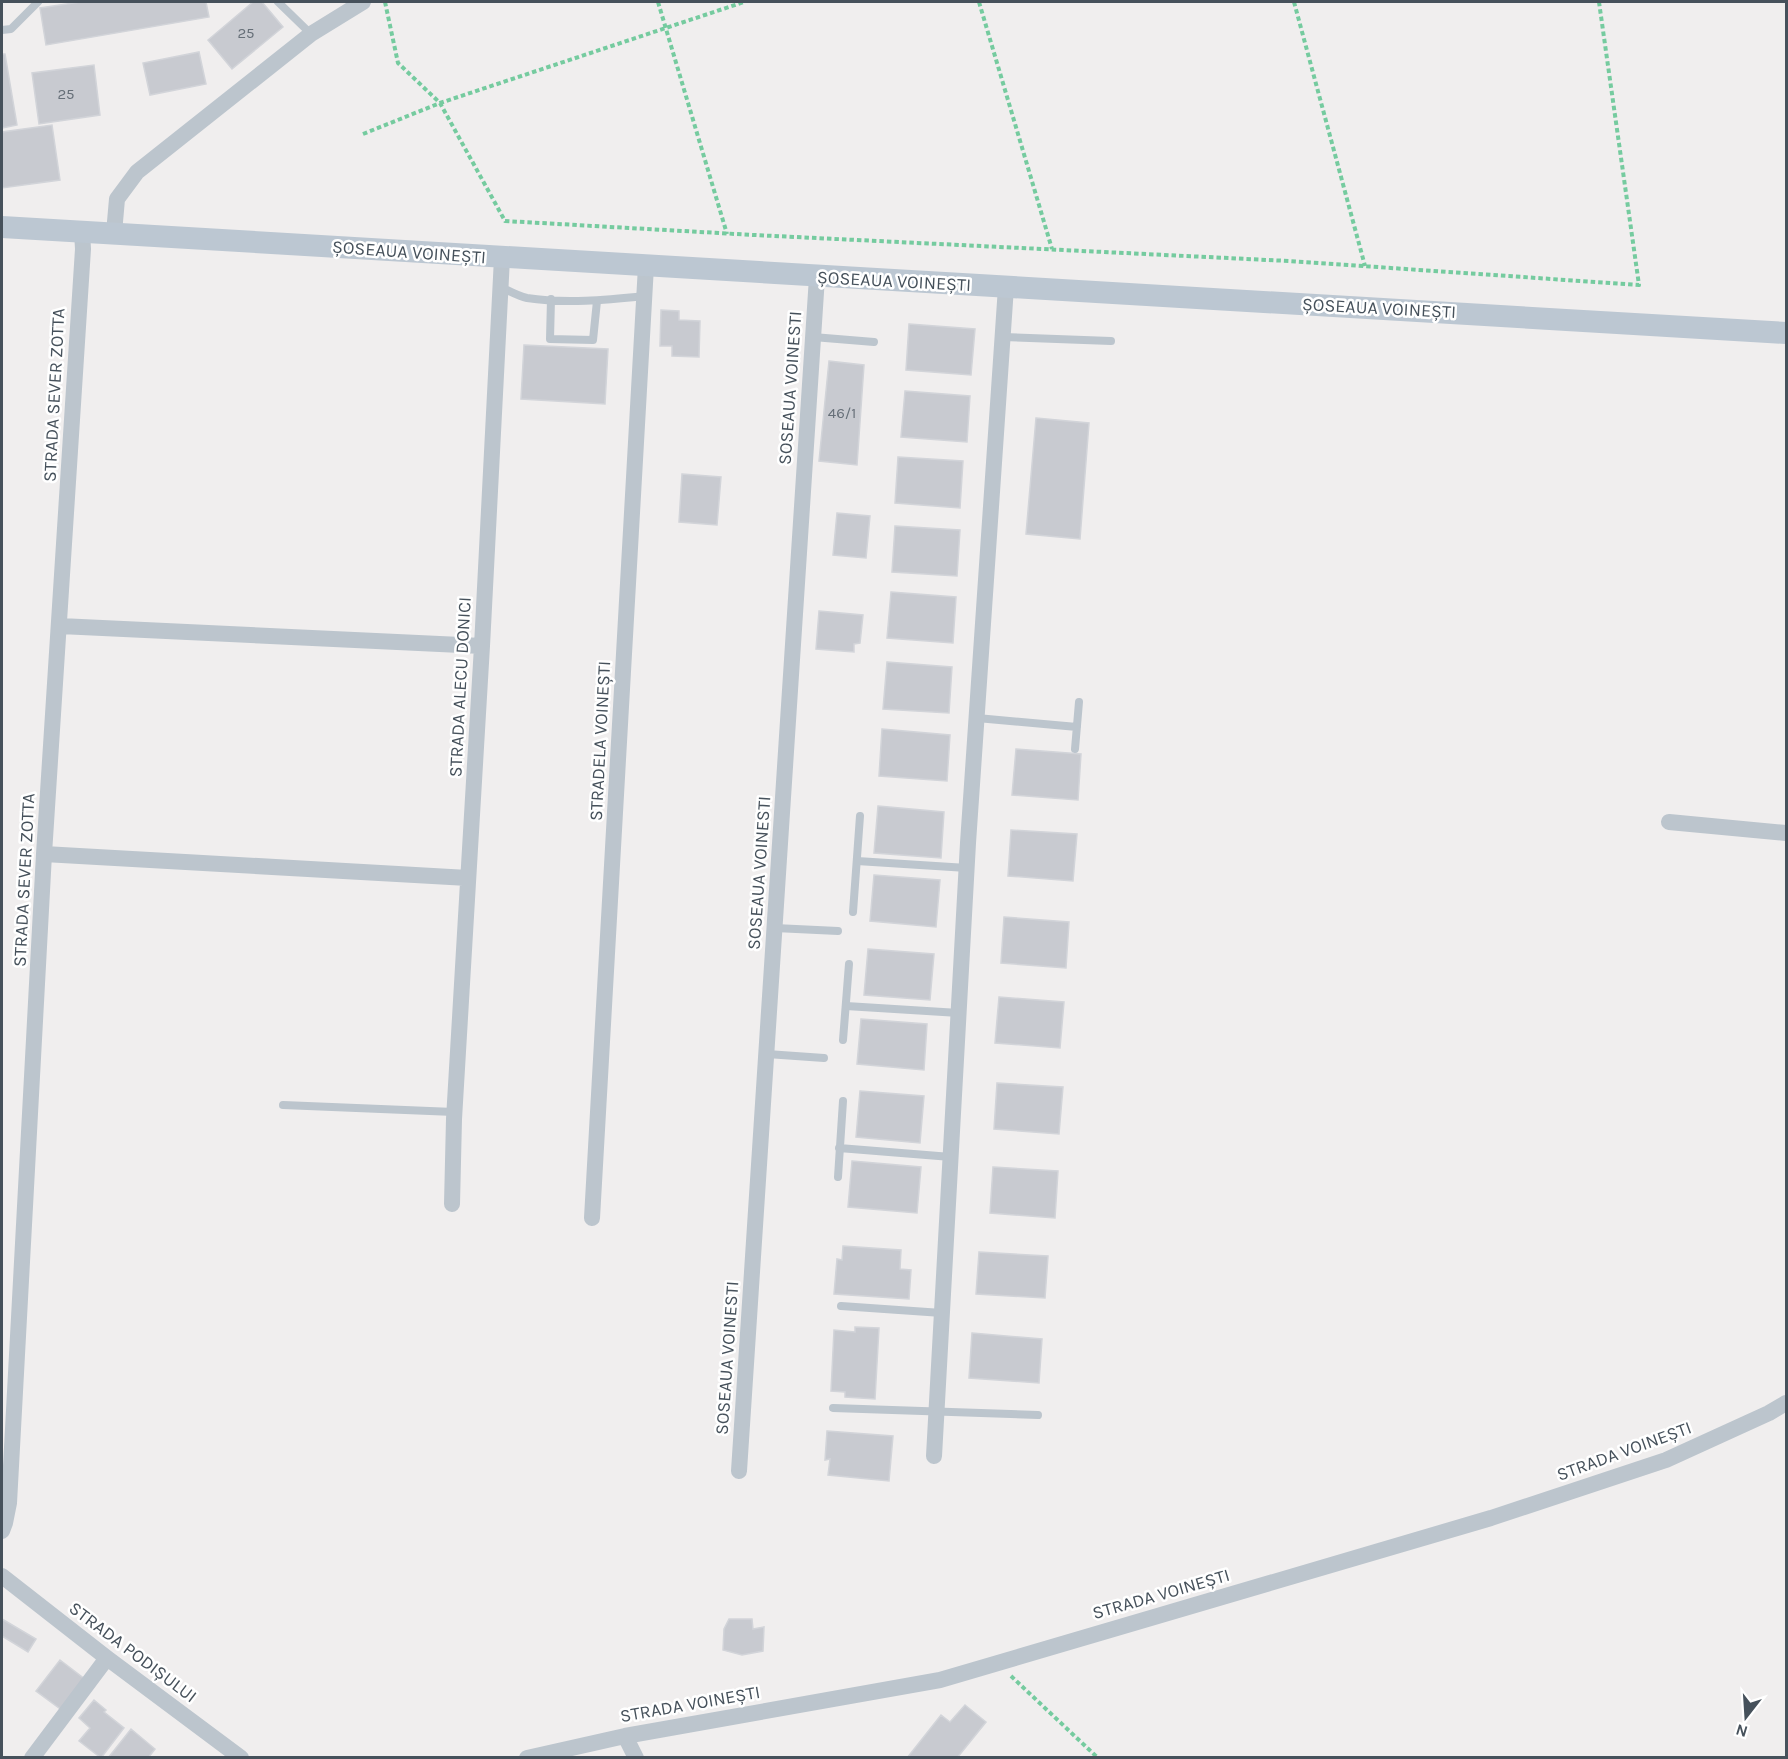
<svg xmlns="http://www.w3.org/2000/svg" width="1788" height="1759" font-family="Karla,sans-serif">
  <style>
    .building { fill: #c8cad0; stroke: #d2d4d9; stroke-width: 1.5 }
    .lines { fill: none; stroke-linecap: round; stroke-linejoin: round }
    .path { stroke: #75cb9f; stroke-width: 4; stroke-dasharray: 4.5 3; stroke-linecap: butt }
    .lane { stroke: #bcc5cd; stroke-width: 8 }
    .street { stroke: #bcc5cd; stroke-width: 16 }
    .secondary { stroke: #bcc7d2; stroke-width: 22 }
    .labels { text-anchor: middle; stroke-width: 5; stroke-linejoin: round; paint-order: stroke }
    .number-label { font-size: 15px; fill: #666f78 }
    .street-label { font-size: 18px; fill: #46515b; stroke: #fff }
  </style>
  <rect width="100%" height="100%" fill="#f0eeee"/>
  <path class="building" d="M80 2H206L209 17 46 45 40 8Z
    M253 2H262L283 27 232 69 208 40Z
    M199 52 206 84 150 95 143 63Z
    M2 54H5L17 125 2 128Z
    M94 65 100 115 39 124 32 73Z
    M52 125 60 180 2 188V132Z
    M661 310 679 311V320L700 321 699 357 672 356V346H660Z
    M909 324 975 329 971 375 906 370Z
    M524 345 608 349 605 404 521 399Z
    M829 361 864 365 857 465 819 461Z
    M905 391 970 396 967 442 901 437Z
    M1036 418 1089 423 1080 539 1026 534Z
    M898 457 963 461 960 508 895 503Z
    M682 474 721 477 717 525 679 522Z
    M837 513 870 516 866 558 833 555Z
    M895 526 960 530 957 576 892 572Z
    M891 592 956 597 953 643 887 638Z
    M819 611 863 615 860 643 854 644V652L816 649Z
    M887 662 952 667 949 713 883 709Z
    M882 729 950 735 947 781 879 776Z
    M1016 749 1081 754 1078 800 1012 795Z
    M878 806 944 812 941 858 874 853Z
    M1011 830 1077 834 1073 881 1008 876Z
    M874 875 940 880 936 927 870 921Z
    M1004 917 1069 922 1066 968 1001 963Z
    M868 949 934 954 930 1000 864 995Z
    M999 997 1064 1002 1060 1048 995 1043Z
    M861 1019 927 1024 924 1070 857 1064Z
    M997 1083 1063 1087 1059 1134 994 1129Z
    M860 1091 924 1096 920 1143 856 1137Z
    M852 1161 921 1167 917 1213 848 1207Z
    M993 1167 1058 1171 1055 1218 990 1213Z
    M843 1246 901 1250 900 1269 911 1270 909 1299 834 1294 837 1259 842 1260Z
    M979 1252 1048 1256 1045 1298 976 1294Z
    M855 1327 879 1328 875 1399 845 1397V1392L831 1391 834 1330 855 1332Z
    M972 1333 1042 1339 1039 1383 969 1378Z
    M827 1431 893 1436 889 1481 828 1475 830 1459 825 1460Z
    M2 1619 36 1639 28 1652 2 1636Z
    M729 1619H752L753 1629 764 1627 763 1651 742 1655 723 1650 724 1629Z
    M60 1660 86 1680 63 1711 36 1691Z
    M94 1700 106 1710 104 1712 124 1728 101 1758 79 1741 90 1728 79 1718Z
    M965 1705 986 1722 957 1758H907L941 1715 950 1722Z
    M131 1729 155 1749 148 1758H108Z"/>
  <g class="lines">
    <path class="path" d="M385 2 398 63 440 103 505 221 754 235 1289 261 1639 285 1599 2
      M658 2 727 234
      M979 2 1052 249
      M1294 2 1365 266
      M363 134 440 103 744 2
      M1011 1676 1098 1758"/>
    <path class="lane" d="M278 2 311 34
      M2 30 11 29 38 2
      M501 287C509 291 518 296 527 298 565 304 606 300 645 296
      M551 299 550 339 593 340 597 301
      M813 337 874 342
      M1003 337 1111 341
      M977 718 1077 727
      M1075 749 1079 702
      M857 861 967 868
      M853 912 860 816
      M775 928 838 931
      M846 1006 959 1013
      M843 1040 849 964
      M767 1054 824 1058
      M283 1105 454 1112
      M839 1148 951 1157
      M838 1177 843 1101
      M841 1306 942 1313
      M833 1408 1038 1415"/>
    <path class="street" d="M114 233 117 199 137 172 311 34 363 2
      M60 626 482 646
      M1669 822 1786 833
      M44 854 468 878
      M452 1204 454 1119 482 646 502 258
      M592 1218 646 266
      M934 1456 968 843 1006 287
      M739 1471 817 277
      M2 1531 5 1523 9 1503 44 854 83 249 82 231
      M2 1576 107 1658 241 1758
      M625 1736 636 1758
      M32 1758 107 1658
      M527 1758 625 1736 940 1680 1491 1518 1666 1460 1769 1413 1786 1403"/>
    <path class="secondary" d="M2 227 1786 333"/>
  </g>
  <g class="labels">
    <g class="number-label">
      <text x="246" y="38">25</text>
      <text x="66" y="99">25</text>
      <text x="842" y="418">46/1</text>
    </g>
    <g class="street-label">
      <text transform="translate(409 252) rotate(4)" y="6">ȘOSEAUA VOINEȘTI</text>
      <text transform="translate(894 281) rotate(3)" y="6">ȘOSEAUA VOINEȘTI</text>
      <text transform="translate(1379 308) rotate(3)" y="6">ȘOSEAUA VOINEȘTI</text>
      <text transform="translate(790 388) rotate(-86)" y="6">SOSEAUA VOINESTI</text>
      <text transform="translate(54 395) rotate(-87)" y="6">STRADA SEVER ZOTTA</text>
      <text transform="translate(460 687) rotate(-87)" y="6">STRADA ALECU DONICI</text>
      <text transform="translate(600 741) rotate(-87)" y="6">STRADELA VOINEȘTI</text>
      <text transform="translate(759 873) rotate(-86)" y="6">SOSEAUA VOINESTI</text>
      <text transform="translate(24 880) rotate(-87)" y="6">STRADA SEVER ZOTTA</text>
      <text transform="translate(727 1358) rotate(-86)" y="6">SOSEAUA VOINESTI</text>
      <text transform="translate(1624 1451) rotate(-20)" y="6">STRADA VOINEȘTI</text>
      <text transform="translate(1161 1594) rotate(-16)" y="6">STRADA VOINEȘTI</text>
      <text transform="translate(133 1652) rotate(37)" y="6">STRADA PODIȘULUI</text>
      <text transform="translate(690 1704) rotate(-10)" y="6">STRADA VOINEȘTI</text>
    </g>
  </g>
  <rect width="1788" height="1759" fill="none" stroke="#46515b" stroke-width="6"/>
  <g transform="translate(1746 1717) rotate(197)" stroke="#ffffff" stroke-width="4.5" paint-order="stroke">
  <path d="M0-4.5L10 22L0 15L-10 22Z" fill="#46515b"/>
  <text y="-9" font-size="16" font-weight="bold" text-anchor="middle" fill="#46515b">N</text>
  </g>
</svg>
